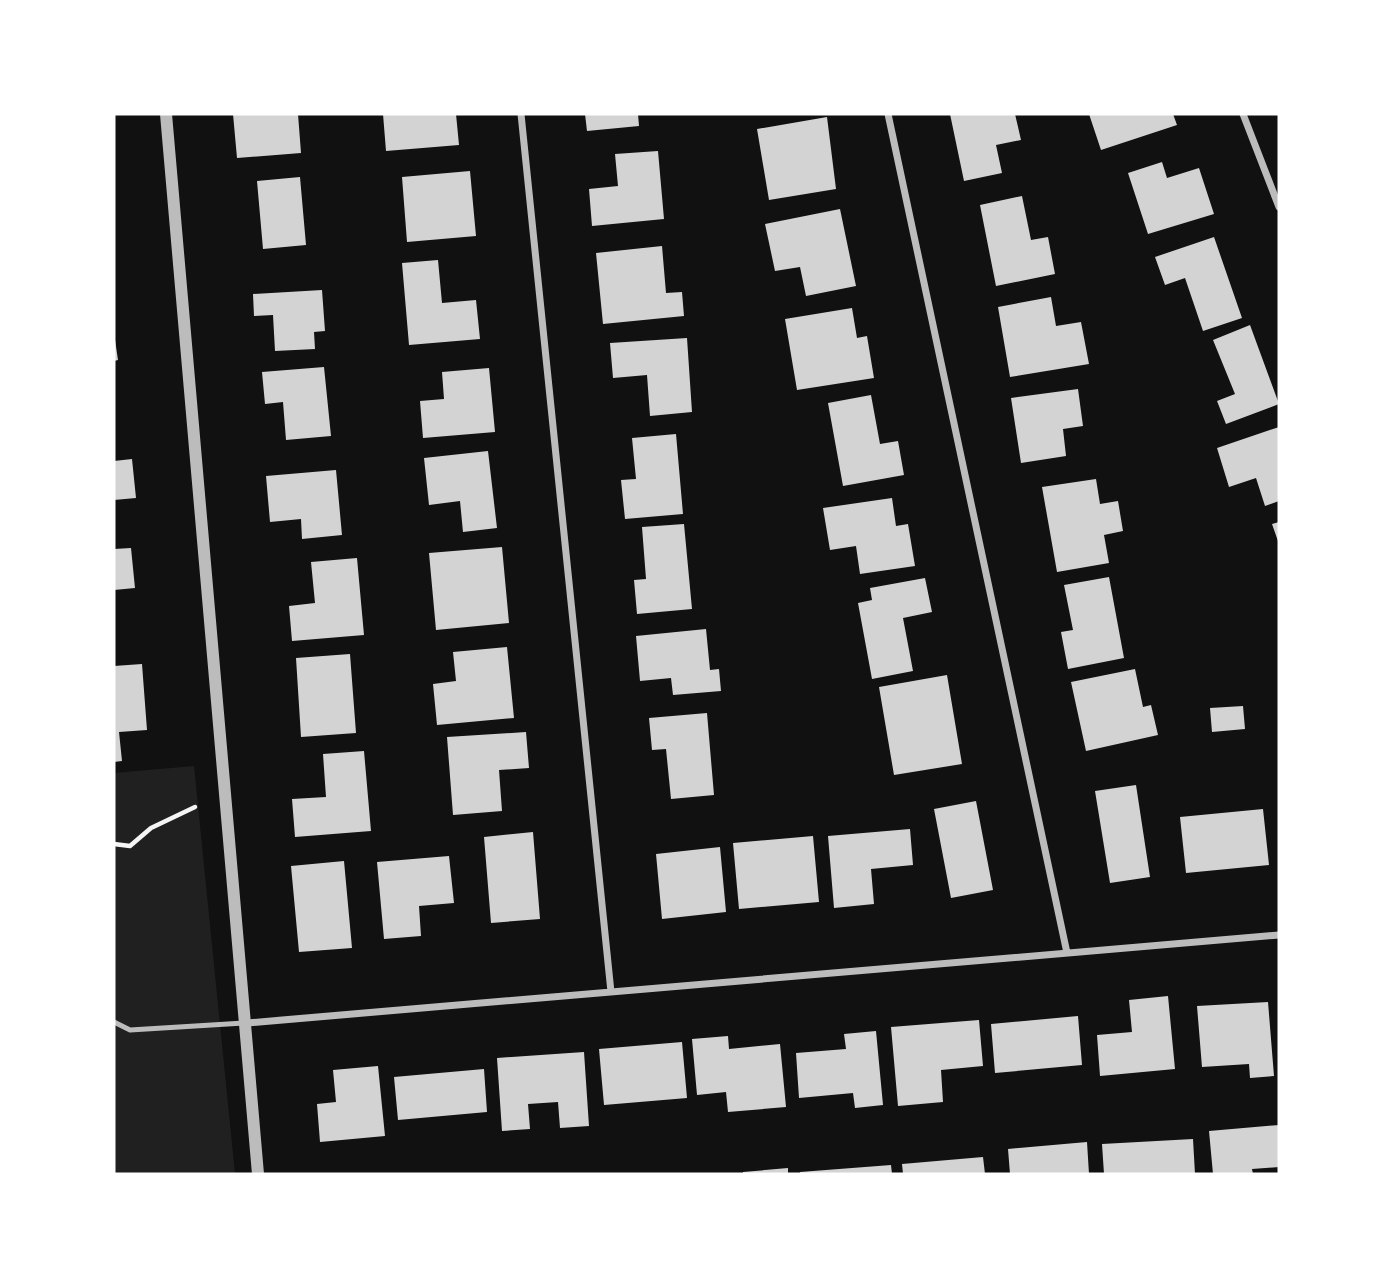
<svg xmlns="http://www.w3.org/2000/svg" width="1393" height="1288" font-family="'Exo 2',sans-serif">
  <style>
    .green { fill: #202020 }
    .building { fill: #d3d3d3 }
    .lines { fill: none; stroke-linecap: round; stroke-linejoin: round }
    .path { stroke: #f5f5f5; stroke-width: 4.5 }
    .service { stroke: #bcbcbc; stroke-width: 5 }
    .minor { stroke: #bcbcbc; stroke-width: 7 }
    .tertiary { stroke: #bcbcbc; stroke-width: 12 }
  </style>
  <rect width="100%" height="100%" fill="#111"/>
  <path class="green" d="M194 766 235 1174H114V773Z"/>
  <path class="building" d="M233 114H298L301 153 237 158Z
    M383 114H456L459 145 386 151Z
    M585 114H638L639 126 587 131Z
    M950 114H1015L1021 140 996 145 1002 173 964 181Z
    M1089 114H1173L1177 125 1101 150Z
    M827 117 836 189 769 200 757 129Z
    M658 151 664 219 592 226 589 189 618 186 615 154Z
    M1162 162 1167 178 1199 168 1214 214 1148 234 1128 173Z
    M470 171 476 236 407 242 402 177Z
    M300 177 306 245 263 249 257 181Z
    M1022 196 1031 240 1048 237 1055 274 996 286 980 205Z
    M840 209 856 286 806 296 800 267 775 271 765 224Z
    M1214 237 1242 318 1203 331 1185 278 1165 285 1155 257Z
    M662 246 666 293 682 292 684 316 603 324 596 253Z
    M438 260 442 303 476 300 480 339 409 345 402 263Z
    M322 290 325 331 314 332 315 349 275 351 273 315 254 316 253 294Z
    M1051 297 1056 326 1081 322 1089 364 1010 377 998 307Z
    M852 308 857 338 867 336 874 378 797 390 785 319Z
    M1250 325 1279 404 1226 424 1217 401 1235 394 1213 340Z
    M114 333 118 360 114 361Z
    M687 338 692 412 650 416 647 375 613 378 610 343Z
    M324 367 331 436 286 440 283 402 265 404 262 372Z
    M489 368 495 432 423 438 420 401 444 399 442 372Z
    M1078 389 1083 426 1063 429 1066 456 1021 463 1011 398Z
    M871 395 880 444 898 441 904 475 843 486 828 403Z
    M1279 427V501L1265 506 1256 478 1229 487 1217 448Z
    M676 434 683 514 625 519 621 480 636 479 632 438Z
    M488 451 497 528 463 532 460 501 429 505 424 458Z
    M132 459 136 498 114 500V461Z
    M336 470 342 535 302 539 301 519 270 522 266 476Z
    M1096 479 1100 504 1118 501 1123 531 1104 535 1109 563 1057 572 1042 487Z
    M892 498 896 526 908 524 915 566 860 574 856 546 830 550 823 508Z
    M1279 522V544L1272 524Z
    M684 524 692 609 637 614 634 580 646 579 642 527Z
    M502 547 509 623 436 630 429 553Z
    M131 548 135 588 114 590V549Z
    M357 558 364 635 292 641 289 606 315 603 311 562Z
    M1109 577 1124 658 1068 669 1061 632 1073 630 1064 585Z
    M925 578 932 612 903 618 913 671 872 679 858 603 872 600 870 588Z
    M706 629 710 670 719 669 721 691 673 695 671 678 640 681 636 636Z
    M507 647 514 718 437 725 433 684 456 681 453 652Z
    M350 654 356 733 301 737 296 658Z
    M142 664 147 730 119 732 122 761 114 762V666Z
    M1135 669 1143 707 1151 705 1158 735 1086 751 1071 682Z
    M947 675 962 764 894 775 879 687Z
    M1243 706 1245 729 1212 732 1210 708Z
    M707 713 714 795 671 799 666 749 652 750 649 718Z
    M526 732 529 768 499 770 502 811 453 815 447 737Z
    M364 751 371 831 295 837 292 799 326 797 323 754Z
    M1136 785 1150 877 1110 883 1095 791Z
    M976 801 993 890 951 898 934 809Z
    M1263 809 1269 865 1186 873 1180 817Z
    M910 829 913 865 871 869 874 904 834 908 828 836Z
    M533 832 540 919 491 923 484 837Z
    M813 836 819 902 739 909 733 843Z
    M720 847 726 912 662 919 656 854Z
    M449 856 454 903 419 906 421 936 384 939 377 862Z
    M344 861 352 948 299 952 291 866Z
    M1168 996 1175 1069 1100 1076 1097 1035 1132 1032 1129 1000Z
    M1268 1002 1274 1076 1250 1078 1249 1064 1202 1067 1197 1006Z
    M1078 1016 1082 1065 995 1073 991 1024Z
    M979 1020 983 1066 941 1070 943 1102 898 1106 891 1027Z
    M876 1031 883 1105 855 1108 853 1093 799 1098 796 1053 846 1049 844 1034Z
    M728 1036 729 1049 780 1044 786 1107 728 1112 726 1092 697 1095 692 1039Z
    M682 1042 687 1098 604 1105 599 1049Z
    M584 1052 589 1126 560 1128 558 1102 528 1104 530 1129 502 1131 497 1058Z
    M378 1066 385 1136 320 1142 317 1104 336 1102 333 1070Z
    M484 1069 487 1112 398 1120 394 1077Z
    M1279 1125V1167L1252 1169 1253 1174H1213L1209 1131Z
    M1193 1139 1195 1174H1104L1102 1144Z
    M1087 1142 1089 1174H1010L1008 1149Z
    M983 1157 985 1174H903L902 1164Z
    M891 1165 892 1174H800V1172Z
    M788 1168V1174H743V1172Z"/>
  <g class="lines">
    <path class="path" d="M114 844 130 846 151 828 195 807"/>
    <path class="service" d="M114 1022 130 1030 244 1023"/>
    <path class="minor" d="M521 114 611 992
      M888 114 1067 953
      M1243 114 1279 207
      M247 1023 1279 935"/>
    <path class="tertiary" d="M166 114 258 1174"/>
  </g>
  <rect width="1393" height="1288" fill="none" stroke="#ffffff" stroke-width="231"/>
</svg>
